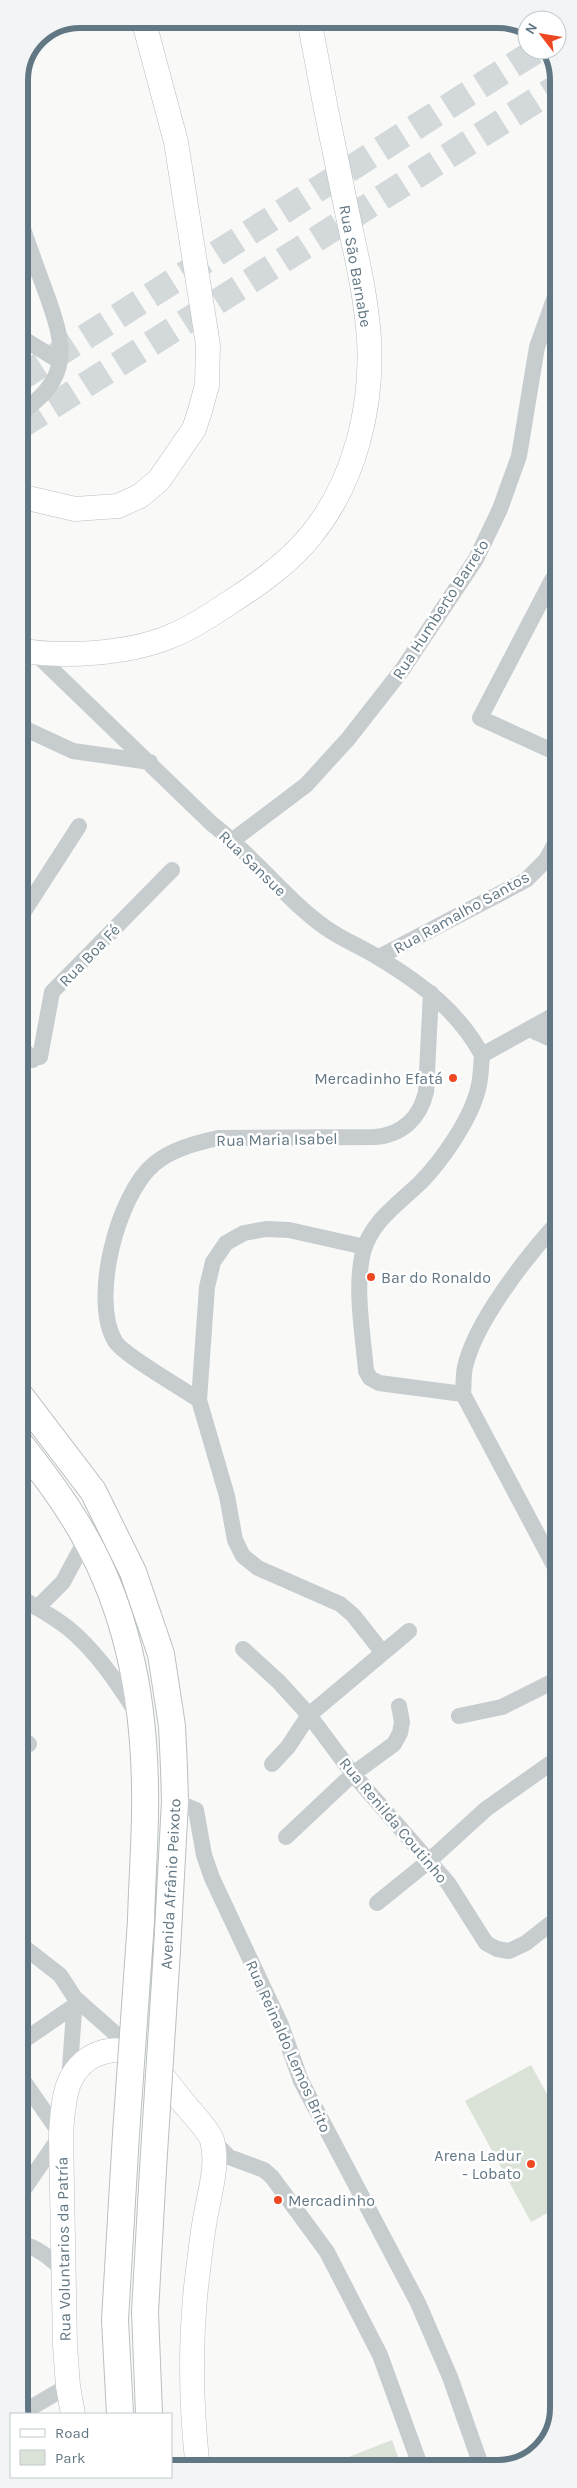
<svg xmlns="http://www.w3.org/2000/svg" width="577" height="2488" font-family="Karla,sans-serif">
  <style>
    .green { fill: #dbe2d7 }
    .lines { fill: none; stroke-linecap: round; stroke-linejoin: round }
    .primary-tunnel { stroke: #d3d8da; stroke-width: 26; stroke-dasharray: 26 13; stroke-linecap: butt }
    .secondary-casing { stroke: #b9bfc3; stroke-width: 25 }
    .primary-casing { stroke: #babfc2; stroke-width: 28 }
    .street { stroke: #c7cccf; stroke-width: 16 }
    .secondary { stroke: #fff; stroke-width: 24 }
    .primary { stroke: #fff; stroke-width: 26 }
    .primary-bridge-casing { stroke: #babfc2; stroke-width: 28; stroke-linecap: butt }
    .primary-bridge { stroke: #fff; stroke-width: 26 }
    .poi-dot { fill: #ee4822; stroke: #fff; stroke-width: 2 }
    .labels { text-anchor: middle; stroke-width: 5; stroke-linejoin: round; paint-order: stroke }
    .street-label { font-size: 16px; fill: #627784; stroke: #fff }
    .poi-label { font-size: 16px; fill: #627784; stroke: #fff; text-anchor: end }
    .rim { fill: none; stroke: #627784; stroke-width: 6 }
  </style>
  <rect width="100%" height="100%" fill="#f9f9f7"/>
  <path class="green" d="M531 2065 558 2114V2207L531 2222 465 2101Z
    M392 2440 402 2468H344L341 2460Z"/>
  <g class="lines">
    <path class="primary-tunnel" d="M19 379 537 50
      M19 427 557 87"/>
    <defs>
      <path id="secondary" d="M19 496 75 509 118 506 140 496 159 480 194 429 200 411 207 385 208 345 176 142 143 19
        M19 650C63 658 127 654 169 637 190 629 210 616 229 603 259 584 290 562 312 534 355 481 373 406 369 339 366 292 354 247 345 202 332 141 320 80 309 19
        M73 2414 68 2386 65 2345 61 2135C62 2119 63 2099 69 2083 83 2050 122 2039 150 2064 162 2074 173 2089 182 2101 190 2111 208 2129 212 2140 219 2166 209 2194 205 2219 201 2242 199 2264 196 2287 190 2347 191 2409 198 2469"/>
      <path id="primary" d="M19 1394 93 1491 133 1572 161 1654 172 1726 174 1768 175 1801 167 1950
        M19 1442C43 1473 67 1504 86 1539 128 1614 144 1703 145 1788 146 1832 142 1877 141 1921
        M120 2414 115 2320 126 2134
        M149 2414 145 2312 153 2169"/>
    </defs>
    <use href="#secondary" class="secondary-casing"/>
    <use href="#primary" class="primary-casing"/>
    <path class="street" d="M19 217C27 241 36 266 45 290 65 345 74 377 19 414
      M19 336 59 361
      M552 580 480 718 557 753
      M35 653 212 824C253 855 284 898 326 928 343 940 362 947 379 958 422 984 458 1011 482 1055
      M19 726 73 751 150 762
      M233 840 306 785 348 739 402 670 476 559 500 509 519 456 537 347 557 291
      M19 919 79 826
      M379 957 526 880 546 860 557 840
      M531 1030 558 1042
      M19 1045 33 1060
      M40 1057 52 992 172 870
      M365 1247 289 1230 266 1229 244 1233 226 1243 213 1262 207 1287 199 1400 227 1496 235 1540 243 1556 258 1568 340 1604 353 1615 383 1653
      M463 1394 379 1383 370 1378 366 1371C363 1334 353 1281 365 1246 375 1219 400 1202 420 1183 441 1162 471 1119 478 1089 481 1079 481 1066 482 1055L558 1013
      M463 1394 558 1573
      M463 1394C464 1385 463 1375 465 1367 475 1322 527 1256 558 1222
      M199 1400C183 1389 122 1354 115 1341 90 1299 118 1194 154 1164 172 1149 196 1143 218 1138L375 1137C402 1135 420 1118 426 1092L431 993
      M19 1596C35 1607 53 1616 68 1628 96 1651 116 1681 136 1712
      M37 1608 63 1582 86 1539
      M243 1649 279 1682 309 1715 353 1774 448 1883 486 1943 497 1949 509 1951 526 1943 550 1924
      M459 1716 502 1707 558 1679
      M20 1738 29 1744
      M272 1764 288 1747 309 1715 409 1631
      M175 1801 196 1810 204 1855 212 1878 281 2025 301 2081 418 2303 450 2377 482 2468
      M286 1837 353 1774 394 1744 400 1733 402 1722 399 1706
      M377 1903 429 1861 486 1809 558 1758
      M20 1944 60 1975 75 1998 69 2081
      M75 1998 135 2051
      M20 2043 74 2006
      M20 2076 61 2135 20 2195
      M211 2139 229 2157 264 2170 272 2177 327 2252 380 2355 421 2468
      M20 2243C39 2248 50 2258 64 2271
      M20 2414 68 2386"/>
    <use href="#secondary" class="secondary"/>
    <use href="#primary" class="primary"/>
    <defs>
      <path id="primary-bridge" d="M126 2134 141 1921
        M153 2169 167 1950"/>
    </defs>
    <use href="#primary-bridge" class="primary-bridge-casing"/>
    <use href="#primary-bridge" class="primary-bridge"/>
  </g>
  <g class="poi-dot">
    <circle cx="453" cy="1078" r="5"/>
    <circle cx="371" cy="1277" r="5"/>
    <circle cx="531" cy="2164" r="5"/>
    <circle cx="278" cy="2200" r="5"/>
  </g>
  <g class="labels">
    <g class="street-label">
      <text transform="translate(356 266) rotate(80)" y="6">Rua São Barnabe</text>
      <text transform="translate(440 609) rotate(-57)" y="6">Rua Humberto Barreto</text>
      <text transform="translate(253 863) rotate(44)" y="6">Rua Sansue</text>
      <text transform="translate(461 912) rotate(-29)" y="6">Rua Ramalho Santos</text>
      <text transform="translate(89 955) rotate(-46)" y="6">Rua Boa Fé</text>
      <text transform="translate(277 1139) rotate(-1)" y="6">Rua Maria Isabel</text>
      <text transform="translate(394 1820) rotate(50)" y="6">Rua Renilda Coutinho</text>
      <text transform="translate(170 1884) rotate(-87)" y="6">Avenida Afrânio Peixoto</text>
      <text transform="translate(289 2046) rotate(66)" y="6">Rua Reinaldo Lemos Brito</text>
      <text transform="translate(63 2249) rotate(-91)" y="6">Rua Voluntarios da Patría</text>
    </g>
    <g class="poi-label">
      <text x="443" y="1084">Mercadinho Efatá</text>
      <text x="381" y="1283" text-anchor="start">Bar do Ronaldo</text>
      <text x="521" y="2161">Arena Ladur<tspan x="521" dy="18">- Lobato</tspan></text>
      <text x="288" y="2206" text-anchor="start">Mercadinho</text>
    </g>
  </g>
  <path d="M0 0H577V2488H0ZM80 28H498A52 52 0 0 1 550 80V2408A52 52 0 0 1 498 2460H80A52 52 0 0 1 28 2408V80A52 52 0 0 1 80 28Z" fill="#f2f4f5" fill-rule="evenodd"/>
  <path class="rim" d="M80 28H498A52 52 0 0 1 550 80V2408A52 52 0 0 1 498 2460H80A52 52 0 0 1 28 2408V80A52 52 0 0 1 80 28Z"/>
  <rect x="10" y="2413" width="162" height="65" fill="#ffffff" stroke="#c0c9ce"/>
  <rect x="20" y="2429" width="25" height="8" fill="#ffffff" stroke="#c0c9ce"/>
  <text x="55" y="2438" font-size="15" fill="#627784">Road</text>
  <rect x="20" y="2450" width="25" height="15" fill="#dbe2d7" stroke="#c0c9ce"/>
  <text x="55" y="2463" font-size="15" fill="#627784">Park</text>
  <g transform="translate(542 35) rotate(301)"><circle r="24" fill="#ffffff" stroke="#c0c9ce"/>
  <path d="M0-4L9 19L0 12L-9 19Z" fill="#ee4822"/>
  <text y="-8" font-size="14" font-weight="bold" text-anchor="middle" fill="#627784">N</text>
  </g>
</svg>
